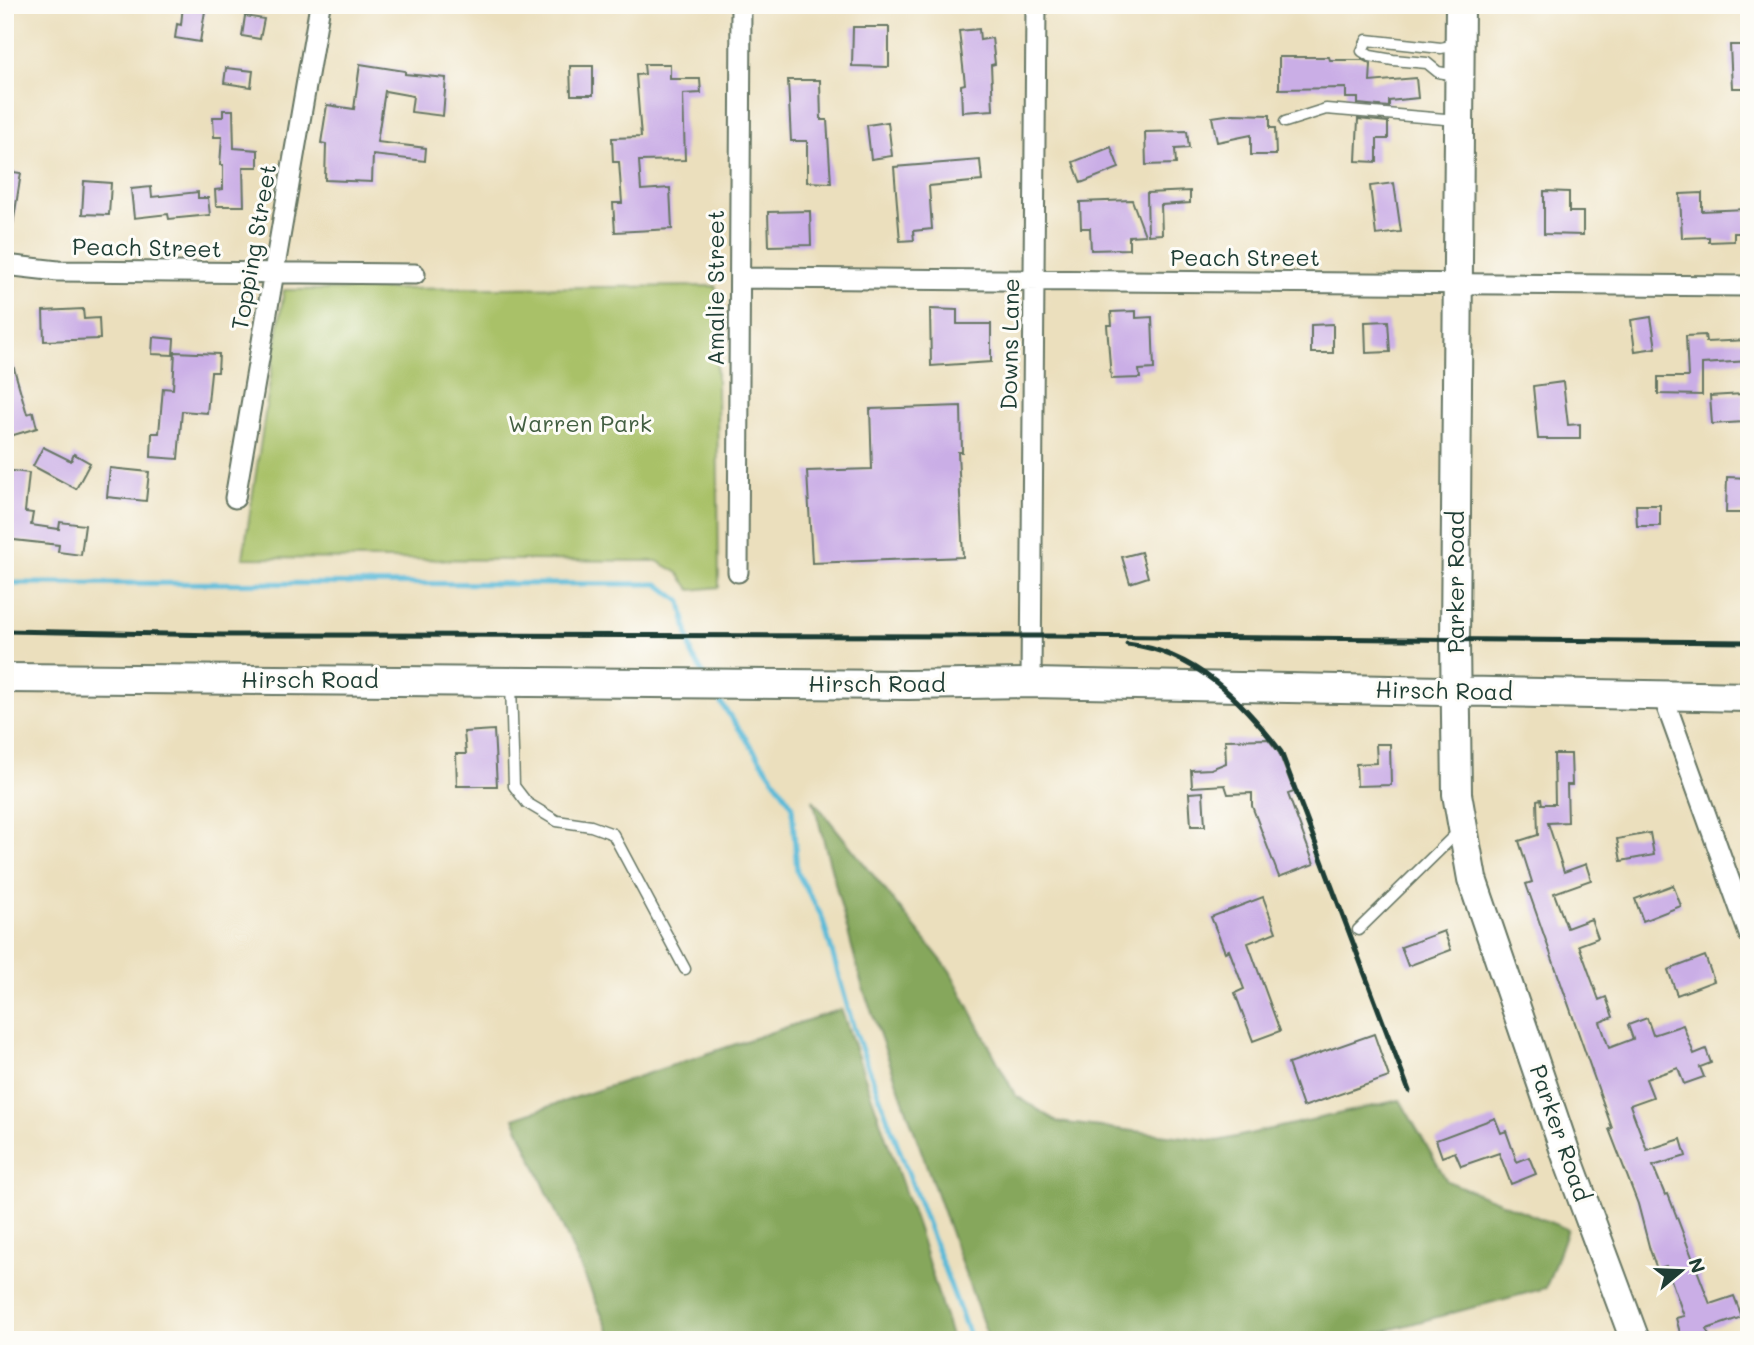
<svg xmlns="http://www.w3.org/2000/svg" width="1754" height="1345" font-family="Mali,sans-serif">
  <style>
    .green { fill: #a9c167; stroke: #647f4e; stroke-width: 2 }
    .forest { fill: #86a75c; stroke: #527248; stroke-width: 2 }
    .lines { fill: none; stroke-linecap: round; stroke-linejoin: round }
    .stream { stroke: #59bad8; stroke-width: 5 }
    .building { fill: #caaee6 }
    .lane-casing { stroke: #667664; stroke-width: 13 }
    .street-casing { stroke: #667664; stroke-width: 23 }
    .secondary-casing { stroke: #667664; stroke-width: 32 }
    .lane { stroke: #fff; stroke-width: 10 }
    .street { stroke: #fff; stroke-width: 19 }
    .secondary { stroke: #fff; stroke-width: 28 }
    .rail { stroke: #1f3d34; stroke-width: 5 }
    .labels { text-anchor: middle; stroke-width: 6; stroke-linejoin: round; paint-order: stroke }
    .street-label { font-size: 23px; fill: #1f3d34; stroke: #fdfcf7 }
    .park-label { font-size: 23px; fill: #425e41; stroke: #fdfcf7 }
  </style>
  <rect width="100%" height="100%" fill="#fdfcf7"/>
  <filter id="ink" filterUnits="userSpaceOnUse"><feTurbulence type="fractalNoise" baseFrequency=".0143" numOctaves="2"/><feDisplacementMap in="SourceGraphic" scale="14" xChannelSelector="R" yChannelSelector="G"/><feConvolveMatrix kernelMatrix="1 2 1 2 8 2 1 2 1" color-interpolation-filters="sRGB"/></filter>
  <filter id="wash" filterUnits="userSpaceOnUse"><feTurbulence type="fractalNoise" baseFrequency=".00686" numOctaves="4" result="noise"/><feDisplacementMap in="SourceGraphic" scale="28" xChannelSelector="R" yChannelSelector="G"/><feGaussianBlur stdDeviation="1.57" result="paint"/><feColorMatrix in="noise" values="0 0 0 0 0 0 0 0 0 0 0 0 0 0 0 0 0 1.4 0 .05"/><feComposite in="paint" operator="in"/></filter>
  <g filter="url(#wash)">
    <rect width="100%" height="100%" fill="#ebdfbd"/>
    <path class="green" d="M716 286 719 587 691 590 678 573 657 561 243 558 284 290Z"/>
    <path class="forest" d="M813 800 950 971 1015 1095 1058 1122 1218 1141 1400 1100 1447 1181 1567 1229 1546 1288 1351 1340H989L862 985Z
      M841 1009 919 1232 952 1340H613L514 1118Z"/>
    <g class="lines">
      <path class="stream" d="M5 583 658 584 681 602 692 655 704 675
        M714 693 792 805 797 872 822 917 854 1029 971 1340"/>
    </g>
    <g id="blocks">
      <path class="building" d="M183 5H206L200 42 175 38 177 24 181 25Z
        M245 16 264 19 260 39 242 36Z
        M853 27H889V67L852 66Z
        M979 29 980 40 992 38 995 64 991 65 993 110 962 112 961 85 965 84 959 31Z
        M1730 45H1749V88H1732Z
        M1279 57H1329L1330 60H1363L1371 64 1370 82 1416 78 1418 98 1389 101V107L1358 104V98H1346V88L1279 89Z
        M360 64 405 71V74L446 78 443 116 411 112 413 96 385 91 377 142 426 148 425 161 373 155 372 182 325 180 326 144 321 143 327 105 354 109Z
        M644 64H670V79H700L701 93 683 94 685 160 639 161 641 190 670 188 672 229 615 232 613 203H622L619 162H613L612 138 641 137 636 75 645 74Z
        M570 66H593V95H571Z
        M226 68 253 71 251 87 224 83Z
        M788 80H820L821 120H827L831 183 807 182V141H791Z
        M223 110H233L234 148 258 150V167H243L244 206H216L215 190 223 189V165H220L222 137H214L213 117H223Z
        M1233 114 1270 115V128H1275L1276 155H1251V135L1217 142 1212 117Z
        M1358 119 1388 122V139H1377V162L1356 161Z
        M888 122 892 156 871 159 867 125Z
        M1187 131 1189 148 1175 149 1176 164 1146 165 1145 132Z
        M1111 147 1119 168 1081 183 1073 162Z
        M980 160 982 181 929 186 932 229 913 231 914 240 900 241 894 167Z
        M5 171 21 173 13 225 5 224Z
        M84 181 111 183 109 215 82 214Z
        M1394 183 1401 232 1376 235 1370 186Z
        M151 187 152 197 198 192V198H208L210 215 169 219 168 214 134 218 131 189Z
        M1190 191V203L1161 205 1162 234 1148 235 1147 193Z
        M1544 191 1569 192V212H1583V235L1544 234Z
        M1702 193V211L1746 209 1747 233H1734V241L1709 242V237L1682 238 1680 194Z
        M1132 200 1145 235 1129 236V249L1091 250 1090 228H1081L1080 202Z
        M810 211 811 245 769 246 768 212Z
        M83 309 84 319 99 318 100 339 44 341 43 311Z
        M930 309 957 310V324H991V362L931 366Z
        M1136 311V318L1152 317 1154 369 1139 370 1140 378 1111 379 1107 325H1112L1111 312Z
        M1651 317 1656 348 1635 351 1631 320Z
        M1388 321 1390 352 1366 353 1365 322Z
        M1333 324V353H1311V325Z
        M1705 335 1706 342 1749 340V361L1702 364V395L1658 394V377H1688L1686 336Z
        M153 337 174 339 173 355 152 354Z
        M9 351 27 414 33 412 37 428 7 437 5 421 10 419 5 403V352Z
        M175 352 219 354 218 372H211L207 413 182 411 178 459 151 457 152 433H159L163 388 173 389Z
        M1563 382 1568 425 1580 424V439H1538L1533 386Z
        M1743 394 1744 422 1712 424 1710 396Z
        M961 406 962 452H958L963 557 812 563 807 471 872 469 870 409Z
        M43 447 71 461 74 454 90 463 76 489 33 466Z
        M110 468 149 472 146 501 107 497Z
        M5 470 29 473 25 512 33 513 31 525 59 529 60 522 85 525 81 555 58 552 59 545 5 539Z
        M1727 477 1749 478V513H1726Z
        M1636 505H1660V526H1637Z
        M1141 552 1148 577 1130 583 1122 557Z
        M494 730 497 786H457L456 754H466L464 732Z
        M1268 739 1279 753 1294 792 1288 794 1314 864 1279 877 1252 806V793L1228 794 1225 785 1192 787 1191 770 1211 769 1226 763 1225 740Z
        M1376 744H1390L1391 785 1357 786 1356 764 1377 763Z
        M1554 754H1571L1572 785H1567L1568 822 1548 823 1564 872 1586 864 1591 880 1554 893 1567 928 1591 919 1598 938 1579 945 1599 1000 1606 997 1613 1017 1600 1022 1609 1048 1633 1039 1628 1025 1647 1018 1653 1035 1683 1025 1694 1054 1706 1049 1711 1063 1700 1067 1704 1077 1684 1084 1678 1068 1646 1079 1653 1097 1630 1105 1647 1150 1681 1139 1686 1156 1653 1166 1665 1195 1668 1194 1710 1304 1734 1296 1742 1317 1707 1329 1710 1340H1682L1676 1318 1684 1316 1666 1266 1657 1269 1650 1250 1638 1204 1609 1129 1612 1128 1526 884 1532 882 1519 841 1538 835 1537 800 1541 799 1542 804H1555Z
        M1203 792 1205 826H1191L1189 793Z
        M1650 833 1654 855 1621 861 1617 839Z
        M1673 885 1681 906 1643 921 1635 899Z
        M1263 897 1276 932 1248 943 1280 1031 1253 1041 1235 993 1244 989 1229 950 1225 952 1211 917Z
        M1444 931 1451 950 1408 966 1401 947Z
        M1705 956 1714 981 1677 995 1668 970Z
        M1374 1034 1389 1077 1303 1107 1288 1064Z
        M1495 1118 1501 1133 1506 1131 1517 1162 1529 1157 1536 1174 1511 1184 1499 1153 1461 1166 1455 1152 1442 1157 1436 1140Z"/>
    </g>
  </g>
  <g filter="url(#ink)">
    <use href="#blocks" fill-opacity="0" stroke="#667664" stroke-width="2"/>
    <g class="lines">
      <defs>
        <path id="lane" d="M1456 45 1441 48 1367 40 1362 51 1370 56 1393 60 1427 63 1438 72 1456 75
          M1285 122 1326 109 1457 120
          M511 683 514 786 527 803 557 821 591 826 613 834 685 969
          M1358 930 1460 830"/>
        <path id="street" d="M5 265 58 271 415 274
          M740 278 1749 286
          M235 498 320 5
          M738 572 741 5
          M1031 683 1036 5
          M1663 696 1749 934"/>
        <path id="secondary" d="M1460 5 1455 641 1457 794 1472 879 1568 1160 1635 1340
          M5 678 908 685 1031 683 1749 697"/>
      </defs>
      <use href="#lane" class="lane-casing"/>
      <use href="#street" class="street-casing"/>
      <use href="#secondary" class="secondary-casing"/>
      <use href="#lane" class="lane"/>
      <use href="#street" class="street"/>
      <use href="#secondary" class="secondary"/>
      <path class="rail" d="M5 631 222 635 1052 636 1749 642
        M1127 644C1194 651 1243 701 1281 752L1409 1091"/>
    </g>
  </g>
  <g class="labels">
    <g class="street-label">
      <text transform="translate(254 247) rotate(-80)" y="8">Topping Street</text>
      <text transform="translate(147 248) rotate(1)" y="8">Peach Street</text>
      <text x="1245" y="266">Peach Street</text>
      <text transform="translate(716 288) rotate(-90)" y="8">Amalie Street</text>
      <text transform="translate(1010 344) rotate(-89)" y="8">Downs Lane</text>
      <text transform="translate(1456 582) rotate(-90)" y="8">Parker Road</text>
      <text x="310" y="688">Hirsch Road</text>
      <text x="877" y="692">Hirsch Road</text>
      <text transform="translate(1444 691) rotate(1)" y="8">Hirsch Road</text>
      <text transform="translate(1560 1133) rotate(71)" y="8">Parker Road</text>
    </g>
    <g class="park-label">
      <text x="580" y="432">Warren Park</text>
    </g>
  </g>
  <rect width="1754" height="1345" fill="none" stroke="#fdfcf7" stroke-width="28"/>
  <g transform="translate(1681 1271) rotate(71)" stroke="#fdfcf7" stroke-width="5" paint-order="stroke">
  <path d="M0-5L12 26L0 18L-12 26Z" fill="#1f3d34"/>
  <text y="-10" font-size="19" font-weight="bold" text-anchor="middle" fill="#1f3d34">N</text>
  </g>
</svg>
